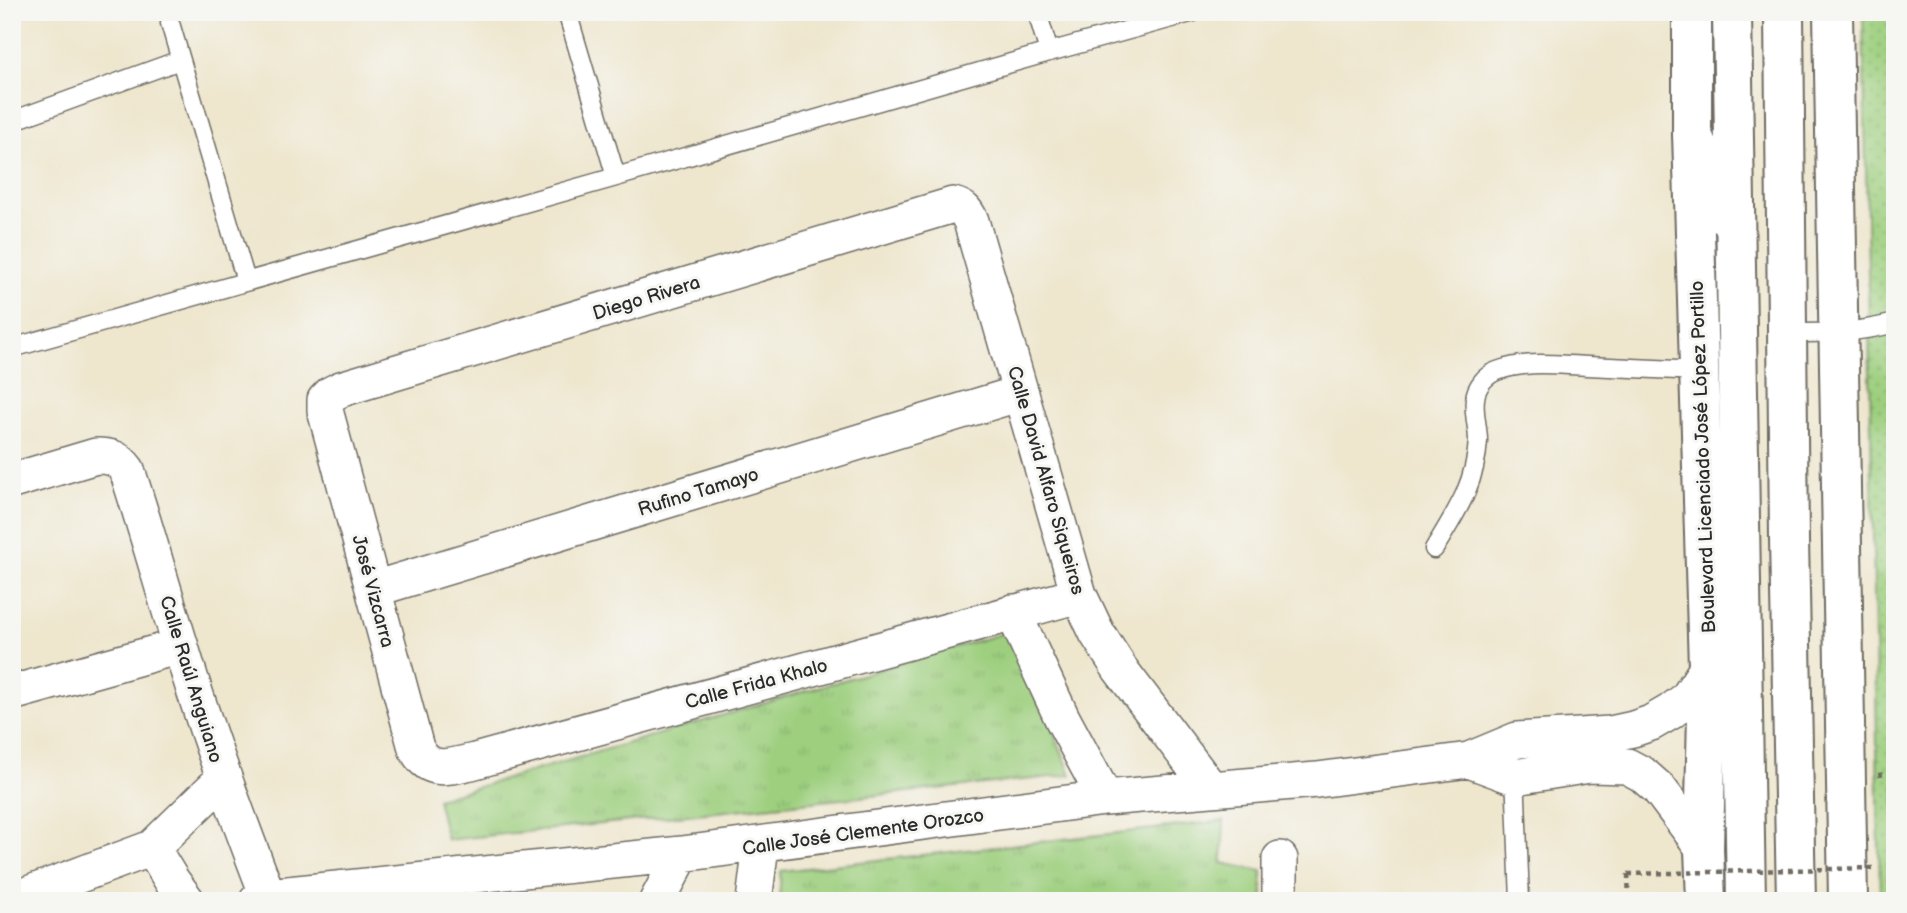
<svg xmlns="http://www.w3.org/2000/svg" width="1907" height="913" font-family="'Balsamiq Sans',sans-serif">
  <style>
    .grass { fill: url(#grass-dots); stroke: #647d54; stroke-width: 2 }
    .park { fill: url(#park-tufts); stroke: #647d54; stroke-width: 2 }
    .lines { fill: none; stroke-linecap: round; stroke-linejoin: round }
    .lane-casing { stroke: #6f6c64; stroke-width: 21 }
    .street-casing { stroke: #6f6c64; stroke-width: 38 }
    .secondary-casing { stroke: #6f6c64; stroke-width: 42 }
    .highway-casing { stroke: #6f6c64; stroke-width: 42 }
    .path { stroke: #6f6c64; stroke-width: 4.5; stroke-dasharray: 5 5; stroke-linecap: butt }
    .lane { stroke: #fff; stroke-width: 18 }
    .street { stroke: #fff; stroke-width: 35 }
    .secondary { stroke: #fff; stroke-width: 38 }
    .highway { stroke: #fff; stroke-width: 38 }
    .path-bridge { stroke: #6f6c64; stroke-width: 4.5; stroke-dasharray: 5 5; stroke-linecap: butt }
    .labels { text-anchor: middle; stroke-width: 6; stroke-linejoin: round; paint-order: stroke }
    .street-label { font-size: 19px; fill: #2b2b2b; stroke: #f6f6f2 }
  </style>
  <defs>
    <pattern id="grass-dots" width="8" height="8" patternUnits="userSpaceOnUse" patternTransform="scale(1.75)"><rect width="8" height="8" fill="#9dcf7e"/><path d="M2 2h.1M6 6h.1" fill="none" stroke="#87b26d" stroke-width="1.8" stroke-linecap="round"/></pattern>
    <pattern id="park-tufts" width="24" height="20" patternUnits="userSpaceOnUse" patternTransform="scale(1.75)"><rect width="24" height="20" fill="#9dcf7e"/><path d="M3 7l-1-3M5 7V3M7 7l1-3M15 17l-1-3M17 17v-4M19 17l1-3" fill="none" stroke="#87b26d"/></pattern>
  </defs>
  <rect width="100%" height="100%" fill="#f6f6f2"/>
  <filter id="ink" filterUnits="userSpaceOnUse"><feTurbulence type="fractalNoise" baseFrequency=".0143" numOctaves="2"/><feDisplacementMap in="SourceGraphic" scale="14" xChannelSelector="R" yChannelSelector="G"/><feConvolveMatrix kernelMatrix="1 2 1 2 8 2 1 2 1" color-interpolation-filters="sRGB"/></filter>
  <filter id="wash" filterUnits="userSpaceOnUse"><feTurbulence type="fractalNoise" baseFrequency=".00686" numOctaves="4" result="noise"/><feDisplacementMap in="SourceGraphic" scale="28" xChannelSelector="R" yChannelSelector="G"/><feGaussianBlur stdDeviation="1.57" result="paint"/><feColorMatrix in="noise" values="0 0 0 0 0 0 0 0 0 0 0 0 0 0 0 0 0 1.4 0 .05"/><feComposite in="paint" operator="in"/></filter>
  <g filter="url(#wash)">
    <rect width="100%" height="100%" fill="#eee6cd"/>
    <path class="grass" d="M1863 12H1895V901H1880Z"/>
    <path class="park" d="M1014 630 1071 775 447 840 437 799Z
      M1224 821 1222 863 1262 871 1263 901H779L781 871Z"/>
  </g>
  <g filter="url(#ink)">
    <g class="lines">
      <defs>
        <path id="lane" d="M567 12 616 177
          M1037 12 1049 52
          M170 23 246 281
          M12 121 180 60
          M1787 333C1824 333 1859 333 1895 323
          M12 348 616 177 1049 52 1194 12
          M1434 549C1456 512 1475 486 1478 441 1478 427 1473 412 1475 399 1476 386 1486 375 1497 371 1526 360 1557 365 1587 366 1625 368 1662 369 1700 371
          M1515 772 1520 901"/>
        <path id="street" d="M12 481 96 456C111 456 118 458 127 470 146 528 162 586 180 644 205 729 236 813 268 896
          M374 589 1021 393
          M1079 595 471 762C447 767 429 774 416 748L325 410V400L331 394 341 389 953 205C964 208 966 211 971 221L1079 595 1097 633 1120 669 1211 789
          M1013 612 1062 718 1105 798
          M12 693 180 646
          M1469 760 1515 777 1590 765 1627 766 1642 774 1659 789 1704 849
          M152 848 172 881 187 901
          M12 900 152 848 224 778
          M257 901 268 896 682 854 1105 798 1317 780 1469 760 1517 740 1610 734 1633 729 1651 723 1670 712 1687 699 1708 667
          M657 901 682 854
          M754 901 761 845
          M1280 901V859"/>
        <path id="secondary" d="M1692 12V133L1708 667 1704 849 1706 901
          M1833 12 1848 901"/>
        <path id="highway" d="M1732 12 1746 901
          M1784 12 1789 539 1796 901
          M1692 133 1728 218"/>
      </defs>
      <use href="#lane" class="lane-casing"/>
      <use href="#street" class="street-casing"/>
      <use href="#secondary" class="secondary-casing"/>
      <use href="#highway" class="highway-casing"/>
      <path class="path" d="M1878 775 1895 773
        M1628 874 1629 901"/>
      <use href="#lane" class="lane"/>
      <use href="#street" class="street"/>
      <use href="#secondary" class="secondary"/>
      <use href="#highway" class="highway"/>
      <path class="path-bridge" d="M1628 874 1873 868"/>
    </g>
  </g>
  <g class="labels">
    <g class="street-label">
      <text transform="translate(646 297) rotate(-17)" y="7">Diego Rivera</text>
      <text transform="translate(1702 457) rotate(-92)" y="7">Boulevard Licenciado José López Portillo</text>
      <text transform="translate(1047 480) rotate(74)" y="7">Calle David Alfaro Siqueiros</text>
      <text transform="translate(698 491) rotate(-17)" y="7">Rufino Tamayo</text>
      <text transform="translate(374 591) rotate(75)" y="7">José Vizcarra</text>
      <text transform="translate(192 679) rotate(73)" y="7">Calle Raúl Anguiano</text>
      <text transform="translate(756 683) rotate(-15)" y="7">Calle Frida Khalo</text>
      <text transform="translate(863 831) rotate(-8)" y="7">Calle José Clemente Orozco</text>
    </g>
  </g>
  <rect width="1907" height="913" fill="none" stroke="#f6f6f2" stroke-width="42"/>
</svg>
